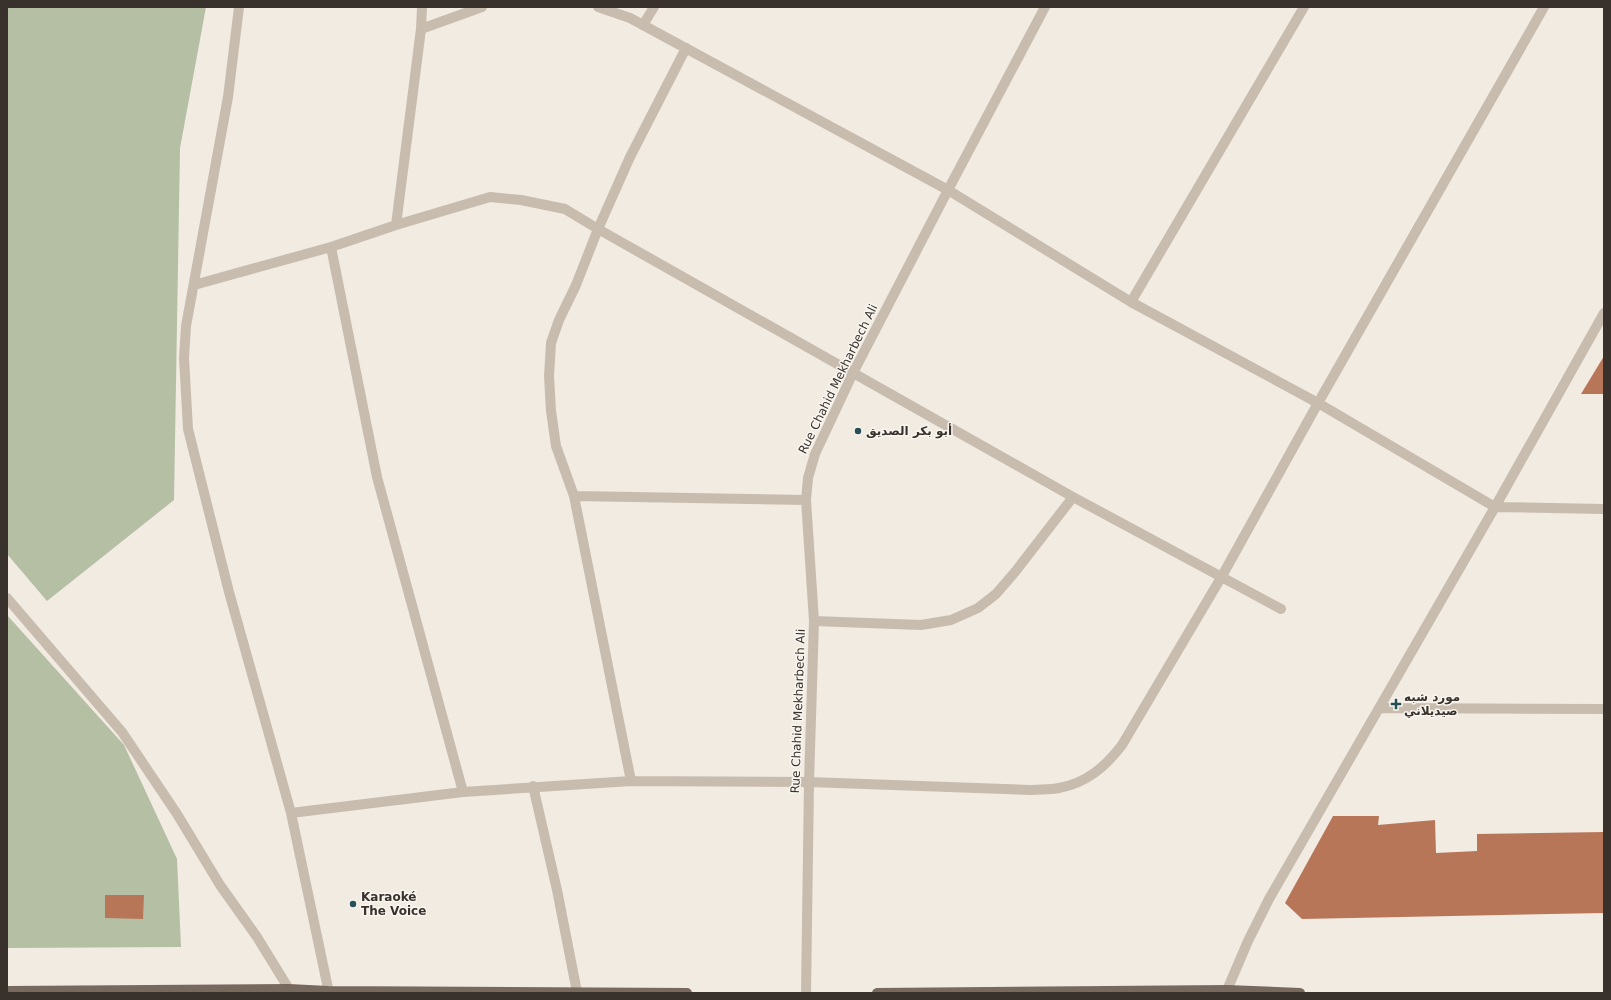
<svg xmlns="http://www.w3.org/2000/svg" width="1611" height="1000" font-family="'DejaVu Sans',Vazirmatn,sans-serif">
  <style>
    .green { fill: #b4bfa4 }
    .building { fill: #b87659 }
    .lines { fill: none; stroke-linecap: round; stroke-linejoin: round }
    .lane { stroke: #c8bcaf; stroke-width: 10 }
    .street { stroke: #c8bcaf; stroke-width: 10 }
    .primary { stroke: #78695f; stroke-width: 10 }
    .poi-dot { fill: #265055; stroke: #f9f5ef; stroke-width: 1.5 }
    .labels { text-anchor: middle; stroke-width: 3; stroke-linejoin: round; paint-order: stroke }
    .street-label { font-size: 12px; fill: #38312c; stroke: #f9f5ef }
    .poi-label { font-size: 12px; font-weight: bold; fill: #38312c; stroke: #f9f5ef; text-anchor: start }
  </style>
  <rect width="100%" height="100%" fill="#f1ebe2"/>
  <path class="green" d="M7 7H206L180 148 174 500 47 601 7 554Z
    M7 615 124 745 177 859 181 947 7 948Z"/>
  <path class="building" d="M1604 356V394H1581Z
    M1333 816H1379L1378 825 1435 820 1436 853 1477 851V834L1604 832V913L1302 919 1285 903Z
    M105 895H144L143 919 105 918Z"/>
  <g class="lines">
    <path class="lane" d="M643 25 654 7
      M598 229 630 157 686 48
      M7 598 122 732 177 814 220 885 257 937 289 989"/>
    <path class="street" d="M239 7 228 97 186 326 184 358 188 429 229 592 291 813 329 993
      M598 7 630 18 948 190 1131 302 1318 403 1495 507 1604 509
      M421 29 482 7
      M396 225 421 29 422 7
      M598 229 576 285 559 320 551 343 549 376 551 411 556 446 574 496 631 781
      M331 247 377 477 463 792
      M194 285 331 247 396 225 490 197 521 200 565 209 598 229 1073 497 1281 609
      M1131 302 1304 7
      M574 496 806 500
      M814 621 921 625 951 620 978 608 996 594 1015 572 1073 497
      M1379 708 1604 709
      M533 786 557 890 577 992
      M291 813 463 792 631 781 809 782 1031 790C1040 789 1050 790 1059 788 1087 783 1106 766 1122 745L1222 576 1318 403 1544 7
      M1227 990 1248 941 1269 899 1495 507 1604 313
      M806 993 809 782 814 621 806 500 808 478 815 454 853 373 948 190 1045 7"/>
    <path class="primary" d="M7 991 289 989 328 991 687 993
      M877 993 1227 990 1300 993"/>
  </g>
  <g class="poi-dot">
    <circle cx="858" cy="431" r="4"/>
    <path d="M1394 698h4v4h4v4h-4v4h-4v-4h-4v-4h4z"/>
    <circle cx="353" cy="904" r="4"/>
  </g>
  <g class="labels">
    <g class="street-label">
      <text transform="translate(838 379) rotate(-64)" y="4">Rue Chahid Mekharbech Ali</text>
      <text transform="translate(798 711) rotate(-88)" y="4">Rue Chahid Mekharbech Ali</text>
    </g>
    <g class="poi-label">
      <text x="866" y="435">أبو بكر الصديق</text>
      <text x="1404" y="701">مورد شبه<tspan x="1404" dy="14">صيديلاني</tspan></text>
      <text x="361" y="901">Karaoké<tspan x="361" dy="14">The Voice</tspan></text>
    </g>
  </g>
  <rect width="1611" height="1000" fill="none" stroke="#38312c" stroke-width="16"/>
</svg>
